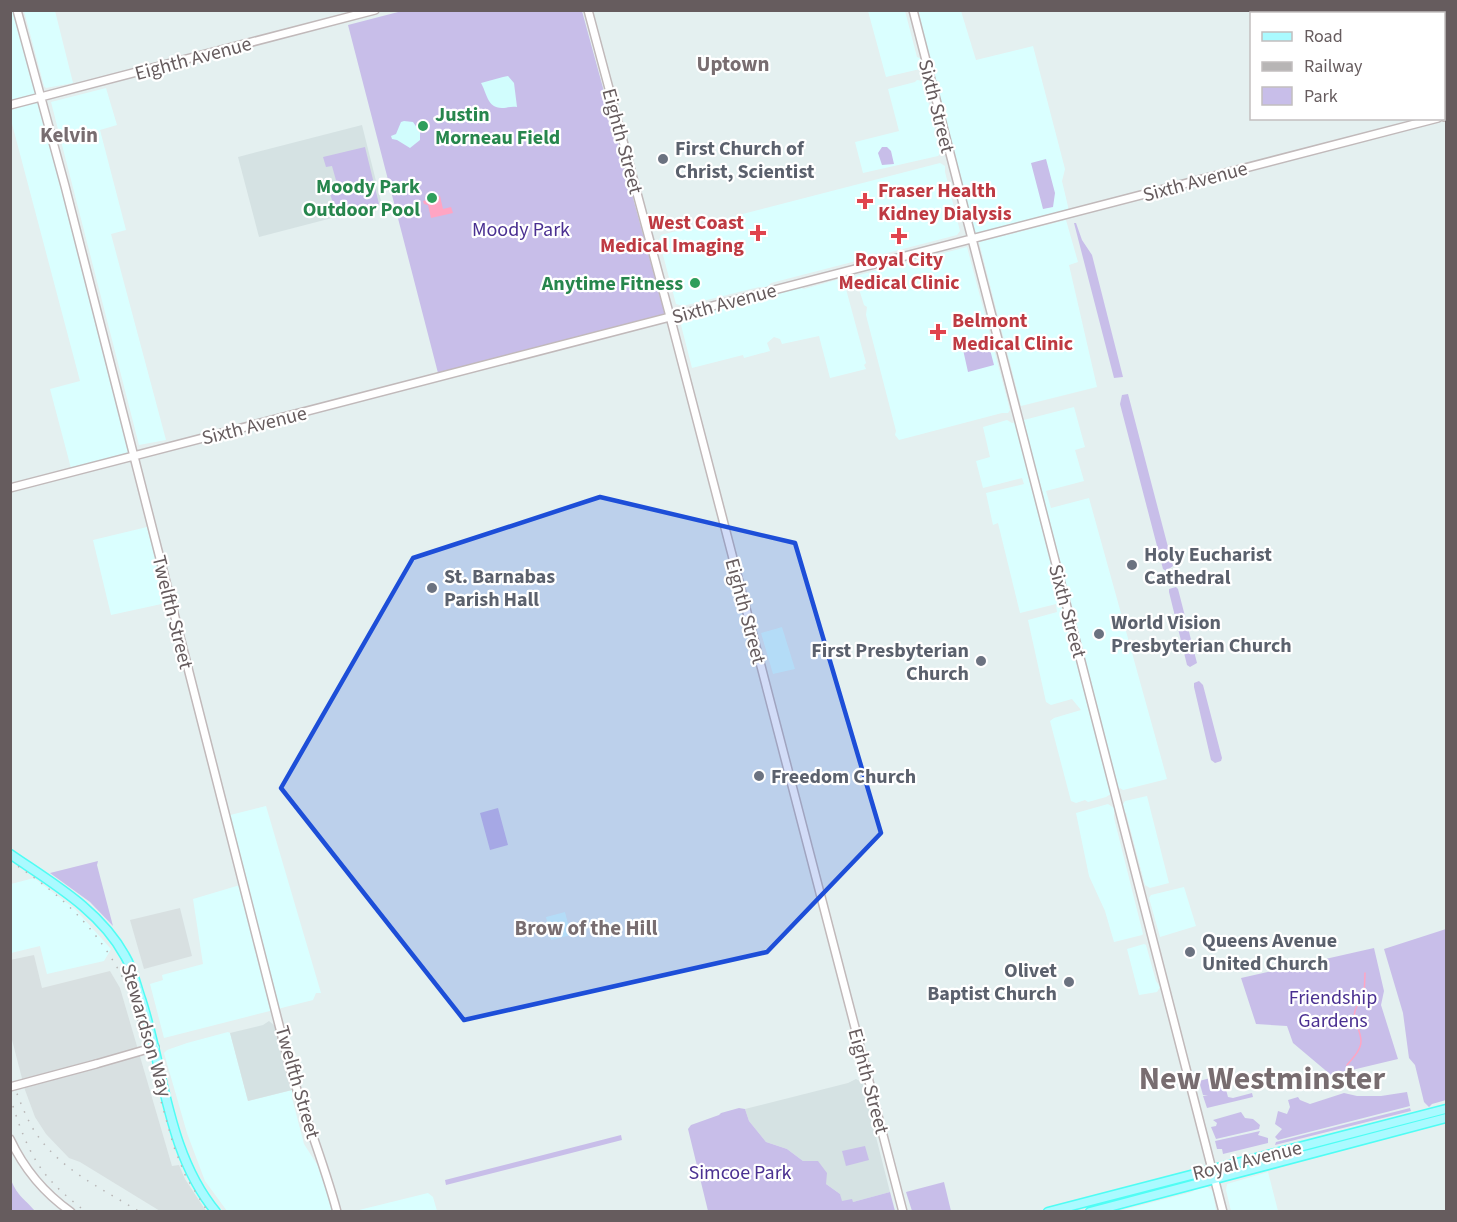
<svg xmlns="http://www.w3.org/2000/svg" width="1457" height="1222" font-family="'Source Sans 3',sans-serif">
  <style>
    .commercial { fill: #daffff }
    .industrial { fill: #d8e0e1 }
    .education { fill: #d5e2e3 }
    .green { fill: #c8bee9 }
    .sand { fill: #d1fdfd }
    .water { fill: #ffa5c3 }
    .lines { fill: none; stroke-linecap: round; stroke-linejoin: round }
    .stream { stroke: #ffa5c3; stroke-width: 1.5 }
    .tertiary-casing { stroke: #c1b9ba; stroke-width: 10 }
    .primary-casing { stroke: #4ffdf4; stroke-width: 11 }
    .tertiary { stroke: #fff; stroke-width: 7 }
    .primary { stroke: #aafaff; stroke-width: 8 }
    .rail { stroke: #b7b5b5; stroke-width: 1.5; stroke-dasharray: 1.5 8; stroke-linecap: butt }
    .tertiary-bridge-casing { stroke: #c1b9ba; stroke-width: 10; stroke-linecap: butt }
    .tertiary-bridge { stroke: #fff; stroke-width: 7 }
    .marked { fill: #1d4ed8; fill-opacity: 0.2; stroke: #1d4ed8; stroke-width: 4.5; stroke-linejoin: round }
    .leisure-dot { fill: #2e9e5b; stroke: #fff; stroke-width: 2 }
    .worship-dot { fill: #6b7280; stroke: #fff; stroke-width: 2 }
    .health-dot { fill: #e0444e; stroke: #fff; stroke-width: 2 }
    .labels { text-anchor: middle; stroke-width: 4.5; stroke-linejoin: round; paint-order: stroke }
    .street-label { font-size: 20px; fill: #665c5e; stroke: #fff }
    .leisure-label { font-size: 20px; font-weight: bold; fill: #27864d; stroke: #fff; text-anchor: end }
    .worship-label { font-size: 20px; font-weight: bold; fill: #5b616d; stroke: #fff; text-anchor: start }
    .health-label { font-size: 20px; font-weight: bold; fill: #be3a42; stroke: #fff; text-anchor: start }
    .park-label { font-size: 20px; fill: #4a3091; stroke: #fff }
    .neighbourhood-label { font-size: 21px; font-weight: bold; fill: #786d70; stroke: #fff }
    .town-label { font-size: 32px; font-weight: bold; fill: #786d70; stroke: #fff }
  </style>
  <rect width="100%" height="100%" fill="#e4f0f0"/>
  <path class="commercial" d="M10 11H17L133 456 72 472 50 389 80 381 11 120Z
    M24 11H55L73 83 46 88 44 86Z
    M868 11H905L917 57 922 59 923 62 919 65 920 69 886 77Z
    M913 11H961L976 60 1033 46 1065 169 1062 181 1070 215 972 239Z
    M917 80 923 81 941 153 938 156 863 173 855 142 899 131 888 89 915 82Z
    M106 88 117 125 100 130 126 230 111 234 166 440 139 445 51 102Z
    M940 163 945 166V172L960 231 957 235 771 283 766 288 759 287 683 306 676 304 659 240 661 235Z
    M1066 220 1078 262 1069 265 1097 387 1021 406 979 242Z
    M967 247 1010 410 1008 413H1002L899 440 895 435 896 431 866 315 867 307 864 305 855 276Z
    M843 278 866 363 864 365 866 369 830 378 819 336 782 344 780 339 774 337 767 343 770 351 744 358 743 355 692 368 681 325 683 320 717 309 762 299 764 296 799 287 804 289Z
    M1074 407 1085 447 1075 450 1084 481 1046 491 1051 508 1089 498 1167 779 1123 790 1120 788 1106 797 1088 802 1085 800 1076 803 1071 801 1050 721 1054 718 1081 710 1072 699 1051 705 1046 702 1028 620 1057 612 1056 604 1020 613 998 523 993 525 986 493 1024 484 1022 478 983 488 976 461 990 457 983 427 1007 420 1012 423Z
    M147 527 166 603 111 615 93 540Z
    M782 627 795 669 773 674 761 633Z
    M1147 796 1169 883 1150 888 1145 885 1126 813 1123 811 1122 806 1125 801Z
    M1108 804 1114 808V818L1143 934 1142 935 1114 942 1105 911 1089 876 1076 813Z
    M266 806 321 993H316L313 1000 164 1038 150 984 163 980 162 975 203 964 193 899 240 885 222 817Z
    M34 878 75 909 111 949 104 961 47 974 40 946 11 953V884Z
    M1184 887 1196 926 1160 937 1149 898 1151 895Z
    M565 912 571 935 551 940 546 917Z
    M1144 944 1146 945 1156 981 1160 987 1157 992 1139 995 1127 949Z
    M228 1032 230 1033 248 1101 292 1090V1098L304 1144 318 1166 333 1211H227L205 1181 187 1133 164 1053 167 1050 187 1043Z
    M1268 1172 1278 1211H1231L1226 1190 1227 1184Z
    M1206 1186 1213 1191 1216 1211 1115 1212 1192 1192 1197 1188Z
    M428 1193 433 1197 437 1211H355Z"/>
  <path class="industrial" d="M180 908 192 956 144 969 130 920Z
    M34 955 42 988 110 971 120 988 172 1166 179 1165 185 1179 206 1211H160L80 1162 69 1158 46 1134 35 1117 25 1090 11 1036 10 960Z"/>
  <path class="education" d="M362 125 382 205 259 237 238 157Z
    M269 1021 275 1026 292 1090 248 1101 230 1033 263 1025Z
    M856 1079 862 1082 890 1192 853 1202 841 1201 840 1194 826 1184 803 1161 787 1149 766 1142 749 1121 745 1109 848 1083Z"/>
  <path class="green" d="M402 11H582L665 315 438 373 348 25Z
    M365 147 379 204 344 212 342 204 334 206 330 194 339 191 332 166 326 167 323 157Z
    M882 147H887L891 151 894 164 882 165 878 153Z
    M1046 159 1055 193 1053 207 1043 209 1031 163Z
    M1074 223H1076L1082 240 1092 255 1123 377 1114 378Z
    M987 338 994 365 968 372 962 345Z
    M1128 394 1173 566 1166 571 1163 569 1120 404 1122 395Z
    M1176 587 1178 589 1197 663 1190 667 1187 665 1169 592V589Z
    M1199 681 1203 685 1222 758 1221 761 1215 763 1211 760 1194 687V683Z
    M498 808 508 845 490 850 480 813Z
    M98 861 97 865 113 926 90 902 50 873Z
    M1446 929V1100L1432 1104 1429 1107 1424 1102 1415 1065 1409 1058 1403 1013 1384 949Z
    M1374 948 1384 991 1381 1005 1398 1059 1331 1075 1293 1043 1287 1026 1256 1024 1241 978Z
    M1222 1075 1228 1097 1233 1098 1252 1093 1253 1097 1207 1108 1203 1096 1208 1095H1203L1199 1081Z
    M1407 1092 1410 1106 1278 1140 1275 1137 1282 1129 1275 1124 1278 1111 1287 1114 1290 1107 1288 1100 1298 1097 1300 1100 1310 1104 1344 1093 1357 1096H1381Z
    M739 1108 745 1109 749 1121 766 1142 787 1149 803 1161H818L827 1173 826 1184 840 1194 842 1201 852 1199 853 1202 890 1192 895 1211H708L688 1129 691 1125 719 1115 721 1113Z
    M1410 1108 1411 1111 1275 1145 1276 1142Z
    M1241 1112 1245 1118 1253 1119 1260 1125 1259 1129 1216 1139 1211 1127 1216 1126 1217 1123 1213 1120Z
    M1260 1131 1258 1135 1268 1138V1143L1223 1154 1222 1149H1217L1215 1141Z
    M621 1135 622 1140 446 1185 445 1180Z
    M865 1146 869 1160 846 1166 842 1151Z
    M11 1180C18 1197 24 1198 35 1211H11Z
    M944 1182 951 1211H912L906 1192Z"/>
  <path class="sand" d="M503 77 508 76 514 83 517 107C511 106 507 108 502 108 487 108 487 93 481 83Z
    M404 121 413 122 420 132V140L410 148 397 140 392 139 391 136 396 134 401 122Z"/>
  <path class="water" d="M440 196 443 209 451 207 453 213 431 218 428 205 424 204 423 201Z"/>
  <g class="lines">
    <path class="stream" d="M1347 1065C1353 1058 1361 1050 1361 1041 1360 1022 1345 1017 1364 997L1365 973"/>
    <defs>
      <path id="tertiary" d="M17 10 65 186 290 1068C305 1117 324 1163 337 1212
        M588 10 672 324 903 1212
        M913 10 1223 1212
        M10 105 375 10
        M1444 117 1446 116
        M10 488 1438 118
        M96 1064 155 1047
        M10 1139C24 1169 44 1193 71 1212"/>
      <path id="primary" d="M10 854C52 883 100 910 125 956 133 969 136 985 141 999 164 1069 167 1153 216 1212
        M1048 1212 1446 1109
        M1090 1212 1446 1118"/>
    </defs>
    <use href="#tertiary" class="tertiary-casing"/>
    <use href="#primary" class="primary-casing"/>
    <use href="#tertiary" class="tertiary"/>
    <use href="#primary" class="primary"/>
    <path class="rail" d="M10 861C65 897 104 934 131 995L174 1147 186 1177 208 1212
      M10 1076C17 1093 23 1111 32 1127 56 1168 101 1188 140 1212
      M10 1097C20 1128 30 1160 54 1184 63 1194 75 1203 86 1212"/>
    <defs>
      <path id="tertiary-bridge" d="M10 1087 96 1064"/>
    </defs>
    <use href="#tertiary-bridge" class="tertiary-bridge-casing"/>
    <use href="#tertiary-bridge" class="tertiary-bridge"/>
  </g>
  <path class="marked" d="M600 497 795 543 881 833 767 952 464 1020 281 788 413 558Z"/>
  <g class="leisure-dot">
    <circle cx="423" cy="126" r="6"/>
    <circle cx="432" cy="198" r="6"/>
    <circle cx="695" cy="283" r="6"/>
  </g>
  <g class="worship-dot">
    <circle cx="663" cy="159" r="6"/>
    <circle cx="1132" cy="565" r="6"/>
    <circle cx="432" cy="588" r="6"/>
    <circle cx="1099" cy="634" r="6"/>
    <circle cx="981" cy="661" r="6"/>
    <circle cx="759" cy="776" r="6"/>
    <circle cx="1190" cy="952" r="6"/>
    <circle cx="1069" cy="982" r="6"/>
  </g>
  <g class="health-dot">
    <path d="M862 192h6v6h6v6h-6v6h-6v-6h-6v-6h6z"/>
    <path d="M755 224h6v6h6v6h-6v6h-6v-6h-6v-6h6z"/>
    <path d="M896 227h6v6h6v6h-6v6h-6v-6h-6v-6h6z"/>
    <path d="M935 323h6v6h6v6h-6v6h-6v-6h-6v-6h6z"/>
  </g>
  <g class="labels">
    <g class="street-label">
      <text transform="translate(193 58) rotate(-15)" y="7">Eighth Avenue</text>
      <text transform="translate(937 106) rotate(76)" y="7">Sixth Street</text>
      <text transform="translate(623 141) rotate(75)" y="7">Eighth Street</text>
      <text transform="translate(1195 181) rotate(-15)" y="7">Sixth Avenue</text>
      <text transform="translate(724 303) rotate(-15)" y="7">Sixth Avenue</text>
      <text transform="translate(254 425) rotate(-14)" y="7">Sixth Avenue</text>
      <text transform="translate(746 611) rotate(75)" y="7">Eighth Street</text>
      <text transform="translate(1068 611) rotate(75)" y="7">Sixth Street</text>
      <text transform="translate(173 612) rotate(76)" y="7">Twelfth Street</text>
      <text transform="translate(147 1030) rotate(74)" y="7">Stewardson Way</text>
      <text transform="translate(869 1081) rotate(75)" y="7">Eighth Street</text>
      <text transform="translate(298 1082) rotate(74)" y="7">Twelfth Street</text>
      <text transform="translate(1247 1160) rotate(-14)" y="7">Royal Avenue</text>
    </g>
    <g class="leisure-label">
      <text x="435" y="121" text-anchor="start">Justin<tspan x="435" dy="23">Morneau Field</tspan></text>
      <text x="420" y="193">Moody Park<tspan x="420" dy="23">Outdoor Pool</tspan></text>
      <text x="683" y="290">Anytime Fitness</text>
    </g>
    <g class="worship-label">
      <text x="675" y="155">First Church of<tspan x="675" dy="23">Christ, Scientist</tspan></text>
      <text x="1144" y="561">Holy Eucharist<tspan x="1144" dy="23">Cathedral</tspan></text>
      <text x="444" y="583">St. Barnabas<tspan x="444" dy="23">Parish Hall</tspan></text>
      <text x="1111" y="629">World Vision<tspan x="1111" dy="23">Presbyterian Church</tspan></text>
      <text x="969" y="657" text-anchor="end">First Presbyterian<tspan x="969" dy="23">Church</tspan></text>
      <text x="771" y="783">Freedom Church</text>
      <text x="1202" y="947">Queens Avenue<tspan x="1202" dy="23">United Church</tspan></text>
      <text x="1057" y="977" text-anchor="end">Olivet<tspan x="1057" dy="23">Baptist Church</tspan></text>
    </g>
    <g class="health-label">
      <text x="878" y="197">Fraser Health<tspan x="878" dy="23">Kidney Dialysis</tspan></text>
      <text x="744" y="229" text-anchor="end">West Coast<tspan x="744" dy="23">Medical Imaging</tspan></text>
      <text x="899" y="266" text-anchor="middle">Royal City<tspan x="899" dy="23">Medical Clinic</tspan></text>
      <text x="952" y="327">Belmont<tspan x="952" dy="23">Medical Clinic</tspan></text>
    </g>
    <g class="park-label">
      <text x="521" y="236">Moody Park</text>
      <text x="1333" y="1004">Friendship<tspan x="1333" dy="23">Gardens</tspan></text>
      <text x="740" y="1179">Simcoe Park</text>
    </g>
    <g class="neighbourhood-label">
      <text x="733" y="71">Uptown</text>
      <text x="69" y="142">Kelvin</text>
      <text x="586" y="935">Brow of the Hill</text>
    </g>
    <g class="town-label">
      <text x="1262" y="1089">New Westminster</text>
    </g>
  </g>
  <rect width="1457" height="1222" fill="none" stroke="#665c5e" stroke-width="24"/>
  <rect x="1250" y="12" width="195" height="108" fill="#ffffff" stroke="#c2bebf" stroke-width="1.5"/>
  <rect x="1262" y="32" width="30" height="9" fill="#aafaff" stroke="#c2bebf" stroke-width="1.5"/>
  <text x="1304" y="42" font-size="18" fill="#665c5e">Road</text>
  <rect x="1262" y="62" width="30" height="9" fill="#b7b5b5" stroke="#c2bebf" stroke-width="1.5"/>
  <text x="1304" y="72" font-size="18" fill="#665c5e">Railway</text>
  <rect x="1262" y="87" width="30" height="18" fill="#c8bee9" stroke="#c2bebf" stroke-width="1.5"/>
  <text x="1304" y="102" font-size="18" fill="#665c5e">Park</text>
</svg>
